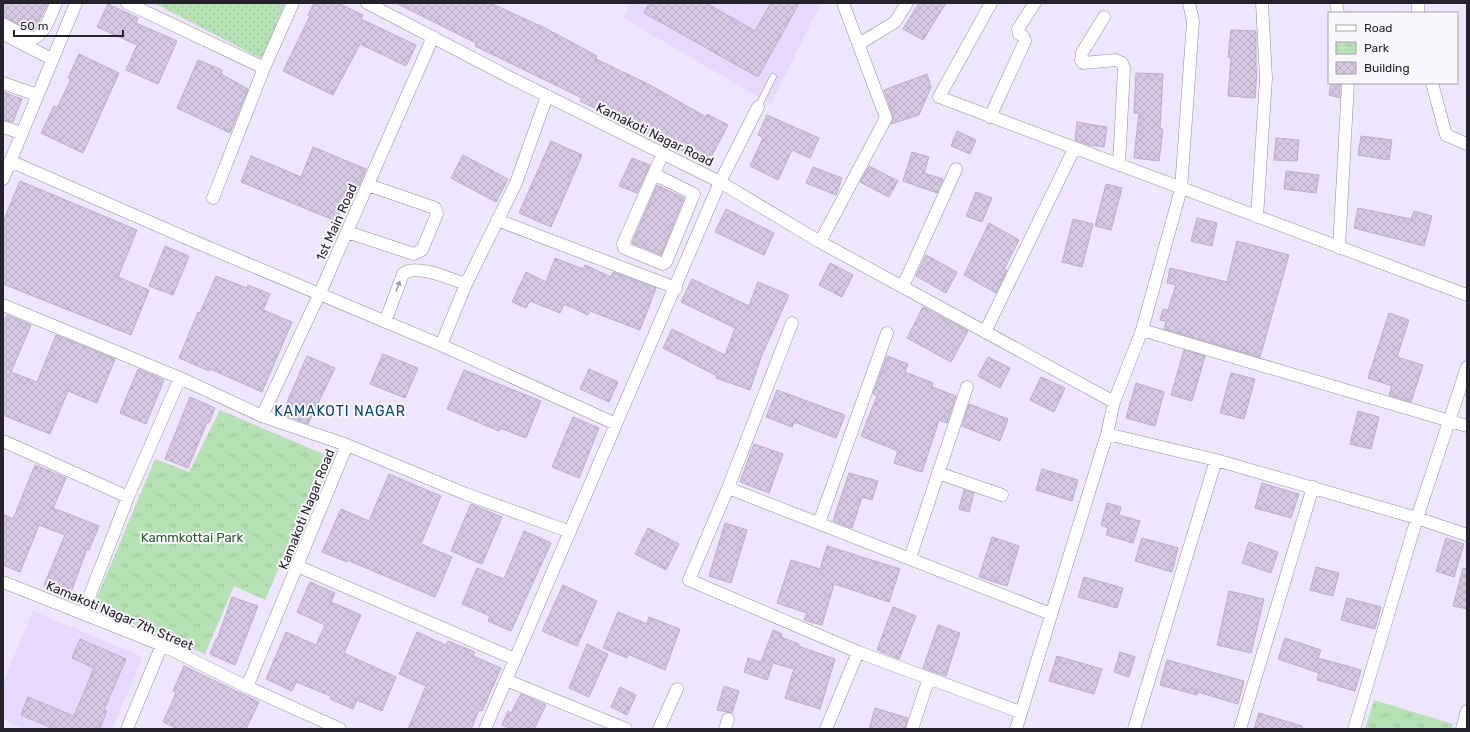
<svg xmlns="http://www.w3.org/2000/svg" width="1470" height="732" font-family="Rubik,sans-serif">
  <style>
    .built { fill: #e7d9fe }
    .grass { fill: url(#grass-dots) }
    .park { fill: url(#park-tufts) }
    .building { fill: url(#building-cross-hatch); stroke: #bcadc8 }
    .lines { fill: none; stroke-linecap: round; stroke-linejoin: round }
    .lane-casing { stroke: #948aa5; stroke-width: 7 }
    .street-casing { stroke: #948aa5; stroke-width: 13 }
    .lane { stroke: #fff; stroke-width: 6 }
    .street { stroke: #fff; stroke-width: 12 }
    .oneway { fill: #9d9ca0 }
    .labels { text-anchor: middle; stroke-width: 4; stroke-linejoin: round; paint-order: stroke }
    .street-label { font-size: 13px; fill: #26222d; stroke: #f9f7fd }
    .park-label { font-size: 13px; fill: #276227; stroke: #f9f7fd }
    .neighbourhood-label { font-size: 14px; letter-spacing: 1px; fill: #004674; stroke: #f9f7fd }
  </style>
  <defs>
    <pattern id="grass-dots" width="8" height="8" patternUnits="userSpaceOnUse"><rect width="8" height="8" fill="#b6e1b4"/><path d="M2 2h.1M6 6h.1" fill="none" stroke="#9cc19b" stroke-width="1.8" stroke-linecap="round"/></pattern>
    <pattern id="park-tufts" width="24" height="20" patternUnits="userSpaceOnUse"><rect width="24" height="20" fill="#b6e1b4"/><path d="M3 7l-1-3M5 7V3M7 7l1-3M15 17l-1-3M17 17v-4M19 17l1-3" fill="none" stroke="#9cc19b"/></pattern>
    <pattern id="building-cross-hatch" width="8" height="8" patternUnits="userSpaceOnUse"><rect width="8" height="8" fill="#d6c7e2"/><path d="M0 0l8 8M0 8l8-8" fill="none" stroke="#b8abc2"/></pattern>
  </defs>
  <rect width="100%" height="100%" fill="#efe6fe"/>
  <path class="built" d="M631 3H748L751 5 752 3H821L771 104 623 18Z
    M33 611 143 657 112 729H25L3 719V682Z"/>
  <path class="grass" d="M154 3H285L262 59Z"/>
  <path class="park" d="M220 410 328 456 265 600 234 586 205 654 93 607 155 459 189 472Z
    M1374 700 1453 724 1452 729H1365Z"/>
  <path class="building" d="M3 3H48L37 25 32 31 3 17Z
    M314 3H338L363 15 361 19 416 45 406 66 360 44 333 95 283 71 310 16 308 15Z
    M396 3H490L545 28 597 56 596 59 650 85 706 117 707 114 728 125 708 163 580 101 582 98 475 46 476 43Z
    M649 3H706L755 31 771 3H799L758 77 644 13Z
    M919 3H946L923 40 903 29Z
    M108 4 138 18 136 23 177 41 158 84 126 70 137 45 97 27Z
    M1231 30 1256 31V69H1257L1255 98 1228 96 1231 58 1228 57Z
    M79 54 119 73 83 153 41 133 54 106 57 108 71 79 68 78Z
    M198 60 222 70 221 74 248 89 230 133 177 108Z
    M1136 73 1163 74 1160 129H1163L1159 161 1134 158 1139 113H1134Z
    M927 74 931 87 919 115 891 124 893 116 884 90Z
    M1331 83H1340V98L1329 95Z
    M3 92 22 99 13 122 3 120Z
    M767 115 819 138 810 158 792 150 778 180 750 166 763 138 758 135Z
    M1077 122 1107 127 1104 147 1089 145 1075 140Z
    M957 131 976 140 970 154 951 146Z
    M1361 136 1392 140 1389 160 1358 155Z
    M1276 138 1299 140 1297 161 1274 160Z
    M551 141 582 155 551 227 519 213Z
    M313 147 366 169 354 197 347 194 336 221 241 182 251 156 301 177Z
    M912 152 929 157 924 173 943 179 937 193 903 181Z
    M463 155 508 179 496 202 451 178Z
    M632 158 650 165 637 193 619 186Z
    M869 166 898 181 889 197 860 182Z
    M813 167 842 178 836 195 806 183Z
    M1286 171 1319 175 1316 193 1284 189Z
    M20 181 137 230 118 277 149 290 131 335 3 284V222Z
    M1106 184 1122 188 1111 230 1095 226Z
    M657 185 684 198 661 255 632 243Z
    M976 192 992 198 982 222 966 216Z
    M1358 208 1411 219 1414 211 1432 216 1424 246 1354 228Z
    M726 209 774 233 764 255 715 232Z
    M1197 218 1217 223 1212 246 1191 241Z
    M1073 219 1093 224 1082 267 1062 262Z
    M989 223 1019 240 1004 269 1007 270 996 293 964 275Z
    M1237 241 1289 255 1260 357 1164 329 1166 321 1160 320 1163 309 1168 310 1176 285 1167 283 1170 268 1227 282Z
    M165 246 189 256 173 295 149 286Z
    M926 255 957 272 946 293 916 276Z
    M555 258 583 269 585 265 611 277 613 272 656 288 640 330 590 311 588 315 564 304 560 313 530 301 526 308 512 302 526 272 546 282Z
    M830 263 853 275 842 297 819 285Z
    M216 276 247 288 248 285 270 294 263 310 292 322 262 392 210 369 209 371 179 358 198 312 200 313Z
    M692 279 749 306 758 282 789 295 761 357 750 390 716 378 717 376 663 348 672 329 725 355 735 328 681 302Z
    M923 307 968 331 951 362 907 338Z
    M1389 313 1409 320 1397 357 1423 365 1411 402 1389 395 1392 386 1368 378Z
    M7 315 31 325 11 372 37 382 56 335 115 359 97 403 68 391 50 434 3 415V324Z
    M1184 350 1205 356 1192 401 1171 395Z
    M383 354 418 368 405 398 370 384Z
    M307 356 335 368 308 424 282 414Z
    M887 356 908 364 905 372 933 383 932 387 956 396 947 423 939 420 922 472 894 463 898 451 861 436 877 396 873 394Z
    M988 357 1010 368 1000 388 978 376Z
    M138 369 164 380 146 424 120 413Z
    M589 369 618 382 609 402 580 389Z
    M464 370 541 401 526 438 500 428 499 431 447 409Z
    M1231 373 1255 379 1244 419 1220 413Z
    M1041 377 1065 388 1054 412 1030 400Z
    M1136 383 1164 392 1155 426 1126 418Z
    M777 390 845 415 836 438 794 422 792 427 766 417Z
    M190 397 215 408 209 423 207 422 188 468 165 459Z
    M969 404 1008 419 1000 441 962 426Z
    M1358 411 1379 417 1371 449 1350 444Z
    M573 417 599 428 579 478 552 467Z
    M754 444 783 454 769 493 740 482Z
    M35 465 66 478 53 508 99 526 89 550 87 549 70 595 44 585 65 535 39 525 20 572 3 565V514L13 519Z
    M1042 469 1078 480 1072 501 1036 490Z
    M849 473 878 481 872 500 862 497 852 528 833 521Z
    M389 474 441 496 421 544 452 557 435 597 347 560V562L322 552 341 509 369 521Z
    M1262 483 1299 494 1291 518 1255 508Z
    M964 490 974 493 969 512 959 509Z
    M1107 503 1121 507 1119 515 1140 521 1133 543 1106 535 1108 528 1101 525Z
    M471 504 502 517 482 564 451 551Z
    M725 523 747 530 731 583 709 576Z
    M648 528 679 544 666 570 635 554Z
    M524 531 551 543 511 631 488 621 490 616 462 604 477 568 504 579Z
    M992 537 1019 546 1007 586 979 577Z
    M1142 538 1178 548 1172 572 1135 561Z
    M1446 538 1464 544 1454 577 1436 571Z
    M1249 542 1278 552 1271 573 1242 563Z
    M827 546 900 569 889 602 834 584 822 625 804 620 807 613 777 603 791 560 820 569Z
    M1316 567 1339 573 1333 596 1310 590Z
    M1463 568 1467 569V609L1453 606Z
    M1084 577 1123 588 1117 608 1078 597Z
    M310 582 335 593 331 602 361 615 344 653 396 677 382 711 357 700 353 709 330 699 331 696 296 682 292 691 266 679 286 632 316 645 325 625 297 612Z
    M563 585 597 601 577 646 542 631Z
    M1229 591 1264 599 1251 653 1217 645Z
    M232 597 258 606 235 665 210 654 216 639 217 640Z
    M1347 598 1381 607 1375 629 1341 620Z
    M893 607 916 616 899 659 877 650Z
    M618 612 647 624 649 617 680 629 665 670 628 654 627 658 603 648Z
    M938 625 960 633 946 676 923 668Z
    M773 630 782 634 781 637 799 644 798 646 835 659 820 709 785 698 794 669 773 663 767 680 744 672 748 658 761 662Z
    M417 632 446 645 448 641 475 652 473 656 501 668 482 711 479 710 471 729H408L426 686 399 674Z
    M1285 638 1321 650 1318 658 1361 670 1355 691 1317 680 1319 673 1278 659Z
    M80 639 126 659 104 710 107 711 100 728 103 729H54L21 715 28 697 74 716 94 668 72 658Z
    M587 644 608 654 589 697 569 688Z
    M1120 652 1135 657 1129 677 1114 672Z
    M1057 656 1102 669 1094 694 1049 681Z
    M1167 660 1244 681 1238 704 1198 692 1197 695 1160 685Z
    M184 666 259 702 246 729H178L163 722 176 693 173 691Z
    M724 686 739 691 732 713 717 710Z
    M620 687 636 695 627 715 611 707Z
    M521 694 546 705 534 729H511L502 725 508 711 511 713Z
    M875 708 908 718 905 729H869Z
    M1259 713 1302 726V729H1254Z"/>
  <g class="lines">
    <defs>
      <path id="lane" d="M758 107 773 77"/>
      <path id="street" d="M127 3 264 68
        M367 3 509 77 720 182 820 242 1114 402
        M991 3 939 97 1467 295
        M1336 3 1338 13
        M1418 13V3
        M1104 17 1082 53 1081 60 1083 63 1116 60 1122 63 1124 68 1119 165
        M3 24 32 39C45 35 51 14 56 3
        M3 34 52 59
        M859 44 895 22 907 3
        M3 83 37 95
        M1432 83 1446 135 1467 144
        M990 117 1025 41 1023 36 1019 34 1018 29 1035 3
        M3 127 21 133
        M10 161 193 241 441 345 616 424
        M654 174 694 194 666 262 663 264 624 248 623 244 663 153
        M3 179 76 3
        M213 198 264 68 293 3
        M1257 217 1266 78 1262 3
        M497 220 676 288
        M347 232 414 254 422 250 437 214 435 208 368 185
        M820 242 886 118 843 3
        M1339 248 1348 83
        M903 286 956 169
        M3 305 180 378
        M385 322 403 274C415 263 450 279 466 284
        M792 323 728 488 1051 614
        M1142 330 1181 189 1193 21 1189 3
        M985 332 1074 149
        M441 345 466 284 516 183 547 96
        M262 416 319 295 433 37
        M1107 434 1216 460
        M3 441 128 497 83 613
        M938 473 1002 495
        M728 488 689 580 858 652 1020 712
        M128 497 180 378 262 416 347 445
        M819 523 887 333
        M910 558 967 387
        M297 566 515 659
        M3 582 162 645 247 687
        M506 680 626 729
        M127 729 162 645
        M340 729 247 687 347 445 466 494 570 532
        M485 729 720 182 758 107
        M659 729 677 689
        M725 729 728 719
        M826 729 858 652
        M912 729 929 678
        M1016 729 1107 434 1114 402 1142 330 1467 426
        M1134 729 1216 460 1417 518 1467 535
        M1240 729 1313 487
        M1354 729 1417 518 1467 367
        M1462 729 1467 711"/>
    </defs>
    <use href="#lane" class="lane-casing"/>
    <use href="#street" class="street-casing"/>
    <use href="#lane" class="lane"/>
    <use href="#street" class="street"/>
  </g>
  <defs><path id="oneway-solid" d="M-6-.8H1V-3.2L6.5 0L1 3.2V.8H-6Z"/></defs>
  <use class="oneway" href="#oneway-solid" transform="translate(398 286) rotate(-70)"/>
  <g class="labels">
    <g class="street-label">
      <text transform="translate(655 134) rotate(26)" y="5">Kamakoti Nagar Road</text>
      <text transform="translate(336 222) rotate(-66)" y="5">1st Main Road</text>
      <text transform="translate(306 509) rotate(-68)" y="5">Kamakoti Nagar Road</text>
      <text transform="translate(120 615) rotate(23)" y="5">Kamakoti Nagar 7th Street</text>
    </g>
    <g class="park-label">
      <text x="192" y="542">Kammkottai Park</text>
    </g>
    <g class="neighbourhood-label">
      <text x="340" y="416">KAMAKOTI NAGAR</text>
    </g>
  </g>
  <rect width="1470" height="732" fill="none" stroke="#26222d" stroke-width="8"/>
  <rect x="1328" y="12" width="130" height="72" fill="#f9f7fd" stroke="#a5a2aa"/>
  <rect x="1336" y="25" width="20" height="6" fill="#ffffff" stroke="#a5a2aa"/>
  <text x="1364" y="32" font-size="12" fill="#26222d">Road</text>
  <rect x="1336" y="42" width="20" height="12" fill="url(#park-tufts)" stroke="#a5a2aa"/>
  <text x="1364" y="52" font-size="12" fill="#26222d">Park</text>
  <rect x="1336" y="62" width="20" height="12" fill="url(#building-cross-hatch)" stroke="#a5a2aa"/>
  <text x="1364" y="72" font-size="12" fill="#26222d">Building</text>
  <path d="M14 30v6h109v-6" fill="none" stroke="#26222d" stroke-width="2"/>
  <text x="20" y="30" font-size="12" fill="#26222d" stroke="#f9f7fd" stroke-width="3" paint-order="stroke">50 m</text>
</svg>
